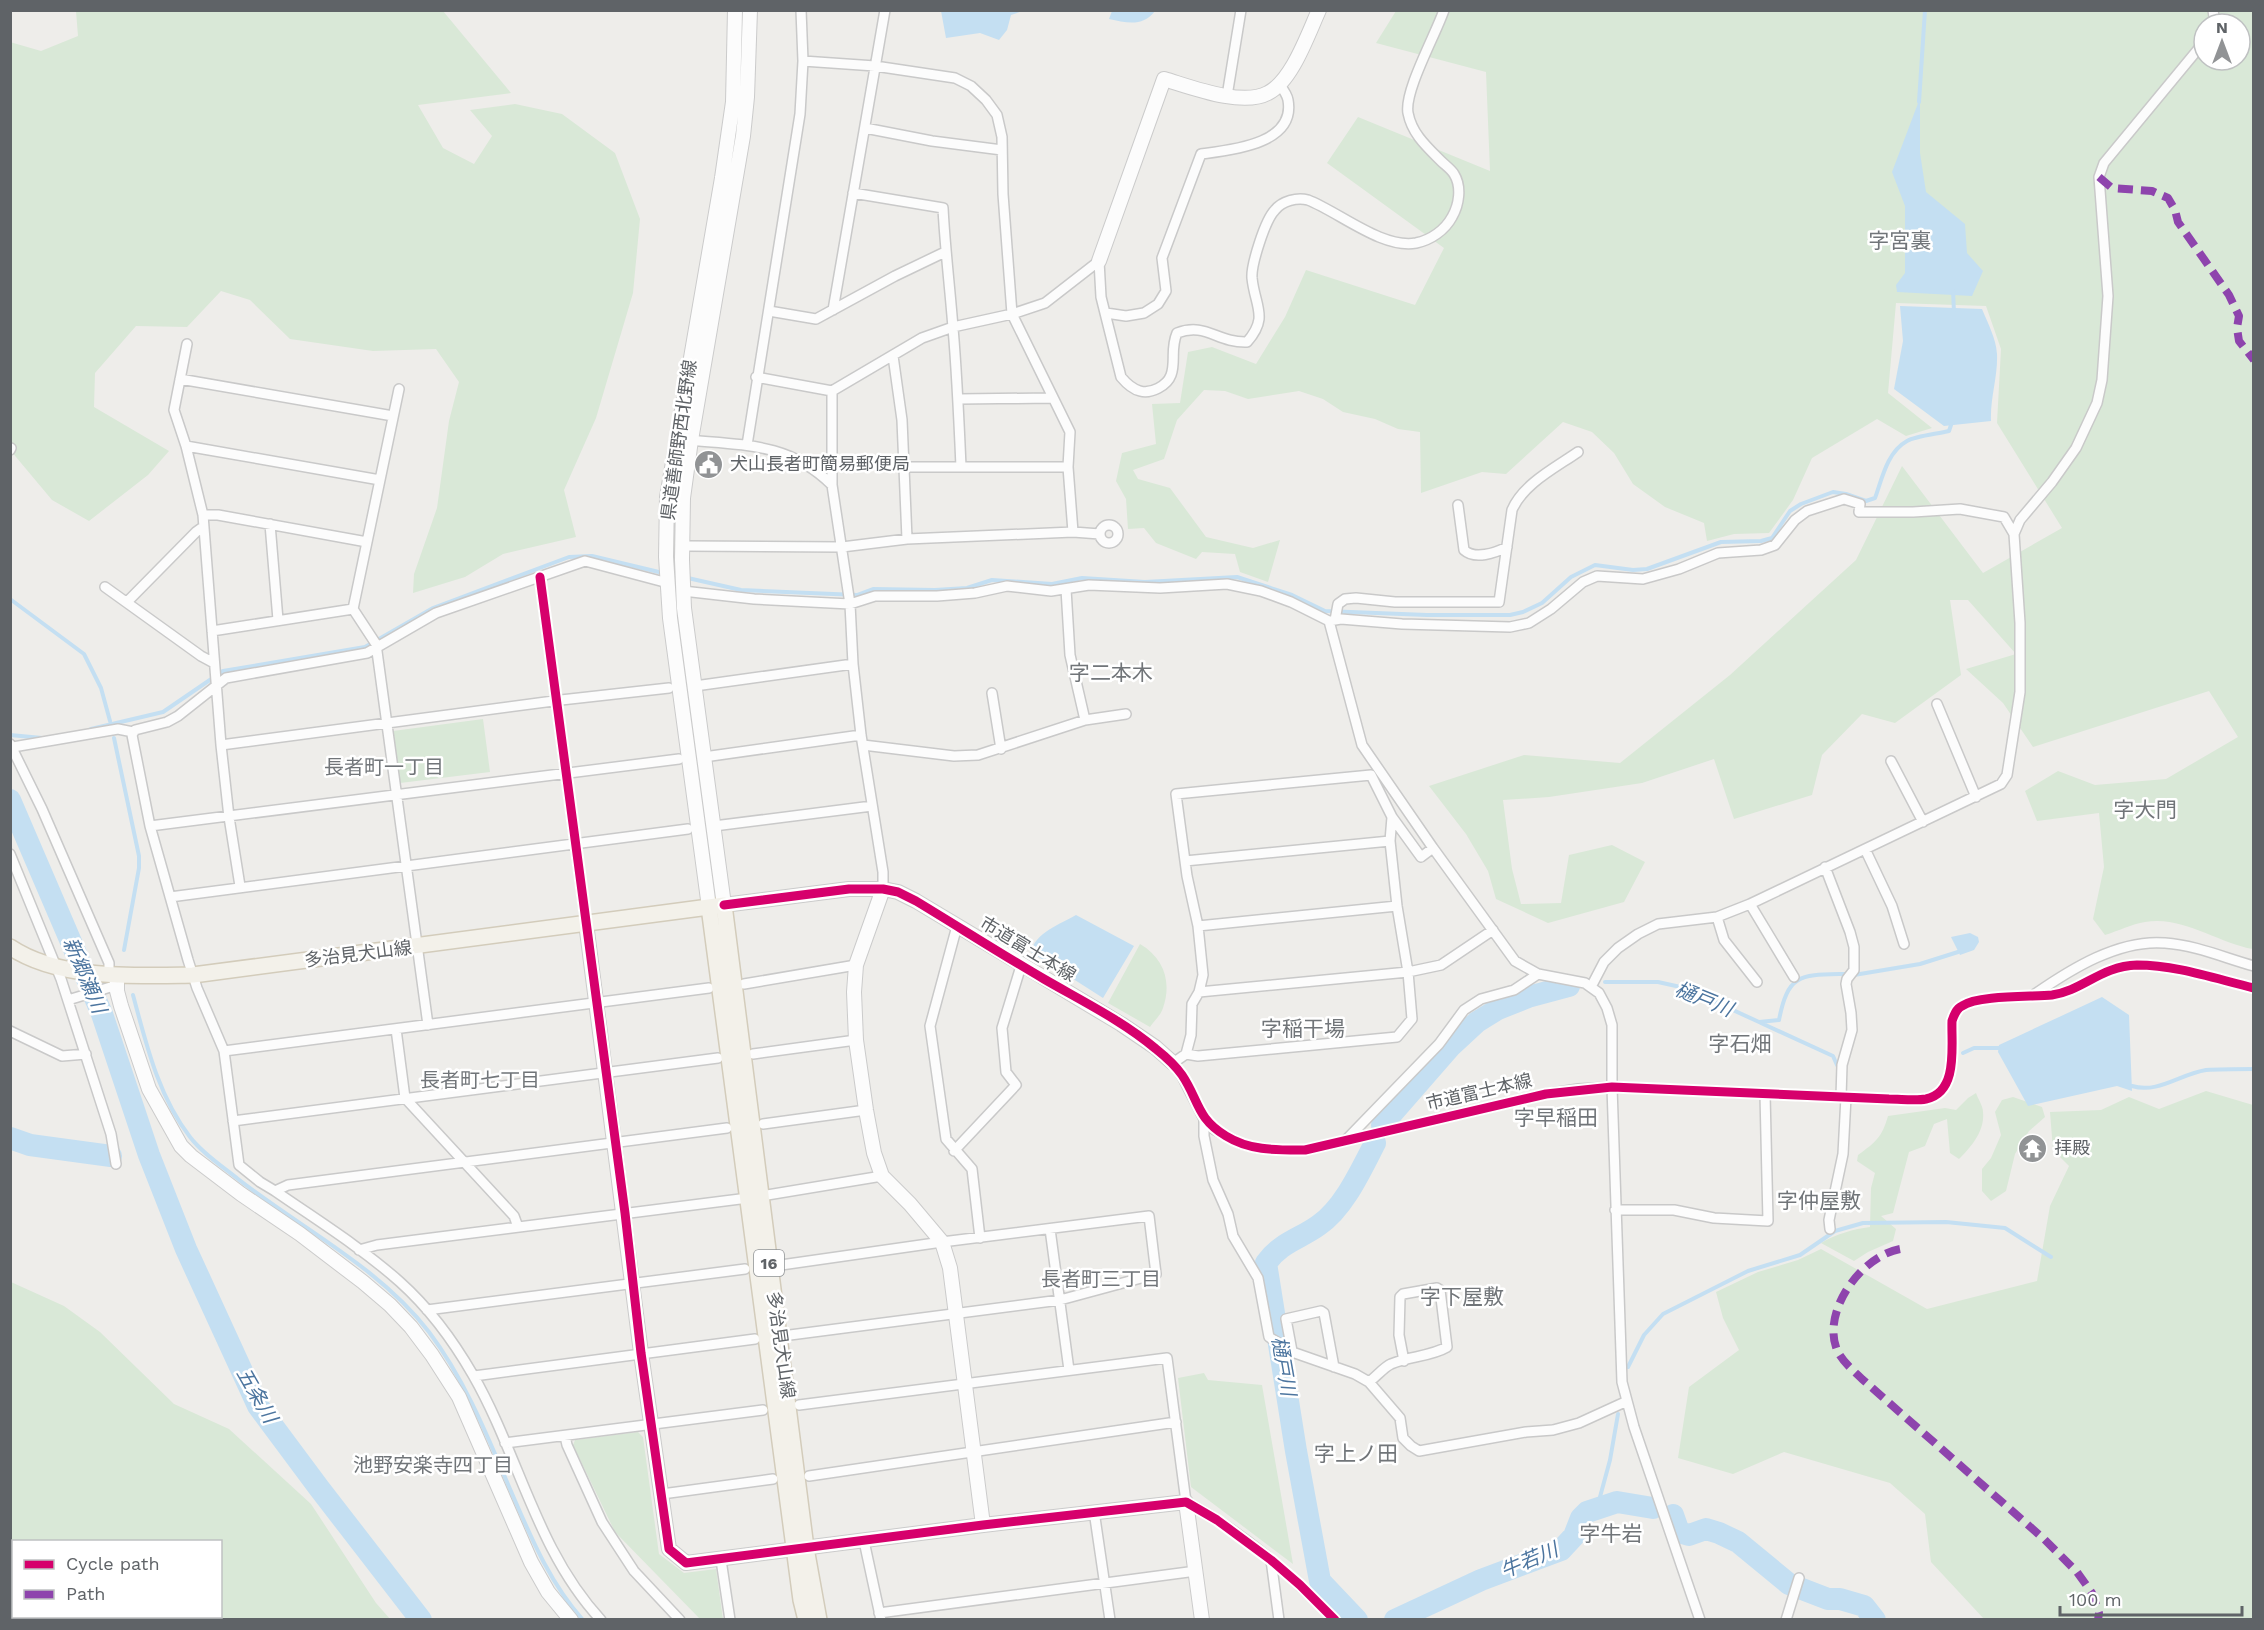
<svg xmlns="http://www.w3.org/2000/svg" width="2264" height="1630" font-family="'Work Sans','Noto Sans JP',sans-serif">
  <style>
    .green { fill: #d9e8d7; fill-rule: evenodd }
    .water { fill: #c4dff2 }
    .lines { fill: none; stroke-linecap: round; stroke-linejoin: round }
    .stream { stroke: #c4dff2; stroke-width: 4 }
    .river { stroke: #c4dff2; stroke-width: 22 }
    .street-casing { stroke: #c9c9c9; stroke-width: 12 }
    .secondary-casing { stroke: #cbcbcb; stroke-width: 16 }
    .primary-casing { stroke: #d3ccbb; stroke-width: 18 }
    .street { stroke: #fcfcfc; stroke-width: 9 }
    .secondary { stroke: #fcfcfc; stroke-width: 14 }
    .primary { stroke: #f3f1ea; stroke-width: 15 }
    .quiet { stroke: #8e44ad; stroke-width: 8; stroke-dasharray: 15 8; stroke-linecap: butt }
    .cycleway-casing { stroke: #fff; stroke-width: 13 }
    .cycleway { stroke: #d6006c; stroke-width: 9 }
    .labels { text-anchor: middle; stroke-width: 5; stroke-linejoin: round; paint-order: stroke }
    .shield { fill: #fff; stroke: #8f9295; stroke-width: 1.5 }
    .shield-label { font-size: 16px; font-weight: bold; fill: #5f6367 }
    .street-label { font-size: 18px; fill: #5f6367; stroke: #fff }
    .poi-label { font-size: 18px; fill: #5f6367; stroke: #fff; text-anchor: start }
    .neighbourhood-label { font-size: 20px; fill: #717579; stroke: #fff }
    .water-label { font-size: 20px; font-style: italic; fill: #4c759f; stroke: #fff }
    .quarter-label { font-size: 21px; fill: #717579; stroke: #fff }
  </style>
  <rect width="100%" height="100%" fill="#eeedea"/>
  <path class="green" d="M76 11H443L511 93 418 105 443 148 474 164 492 136 470 110 515 104 562 114 615 153 640 219 633 293 596 418 564 490 576 537 503 554 465 577 413 593 414 574 437 508 449 421 459 382 436 349 373 351 290 339 250 300 221 291 187 327 136 326 95 373 94 407 169 451 148 475 89 521 52 500 11 451 10 42 41 51 78 36Z
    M1396 11H2253V949C2218 943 2182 915 2145 922 2132 924 2118 931 2105 935L2093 919 2104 867 2099 813 2037 821 2025 791 2058 771 2095 785 2166 779 2238 737 2209 691 2033 747 2003 703 1966 669 2016 654 1968 600H1950L1961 675 1895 723 1862 714 1822 755 1812 795 1734 819 1714 759 1642 783 1549 797 1503 800 1512 869 1521 904 1561 903 1569 855 1612 845 1645 862 1624 902 1548 923 1496 899 1488 871 1466 834 1429 786 1524 755 1620 763 1730 675 1856 560 1902 466 1983 573 2062 528 1997 423 2001 349 1986 306 1896 303 1888 393 1932 428 1906 436 1877 419 1812 458 1793 500 1769 533 1734 534 1707 541 1704 523 1665 507 1633 484 1614 453 1592 432 1563 422 1506 474 1482 472 1421 493 1420 432 1398 429 1375 419 1343 412 1323 399 1299 391 1248 399 1225 391 1204 390 1177 420 1164 459 1133 470 1138 479 1170 488 1206 537 1253 548 1280 540 1268 582 1240 572 1235 554 1202 552 1196 559 1156 543 1144 528 1128 529 1126 499 1116 481 1122 453 1156 444 1152 404 1180 403 1188 352 1212 347 1256 364 1285 317 1306 270 1415 305 1444 248 1327 163 1358 117 1490 171 1486 72 1376 43ZM2204 24H2240V60H2204Z
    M483 719 490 772 400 783 393 731Z
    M1140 944C1164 958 1172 982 1163 1008 1161 1015 1154 1021 1150 1027L1108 1003Z
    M2206 1091 2253 1105V1619H1984L1931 1562 1925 1514 1890 1483 1784 1452 1733 1474 1678 1458 1689 1387 1739 1350 1723 1318 1716 1292 1758 1272 1798 1260 1821 1249 1927 1309 2037 1281 2050 1206 2069 1166 2053 1150 2050 1112 2101 1110 2129 1097 2159 1109Z
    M1976 1093C1978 1099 1983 1106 1983 1112 1985 1131 1971 1147 1959 1159L1950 1153 1947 1119 1934 1124 1925 1146 1909 1152 1893 1213 1881 1216 1896 1229 1893 1241 1868 1252 1854 1261 1821 1243C1836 1234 1854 1229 1870 1227L1871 1188 1875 1173 1857 1161 1858 1155C1876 1142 1882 1137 1888 1116L1945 1108 1956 1110 1968 1098Z
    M2013 1097 2042 1107 2045 1117 2029 1131 2015 1154 2006 1191 1991 1201 1982 1191V1169L1991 1158 2001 1135 1995 1112 2002 1100Z
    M11 1282 64 1306 100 1332 174 1404 229 1429 311 1504 376 1603 390 1619H11ZM14 1542H220V1616H14Z
    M1204 1373 1208 1380 1262 1385 1293 1564 1191 1487 1178 1378Z
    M638 1432 643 1437 659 1554 684 1573 716 1569 723 1619H700L615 1532 573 1445 575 1440Z"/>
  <path class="water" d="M941 11V10L1023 11 1011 15 1007 30 999 40 980 33 946 38Z
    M1112 11V10L1155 11C1143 27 1127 23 1109 19Z
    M1920 98V153L1926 192 1965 224 1967 253 1983 271 1972 296 1897 292 1896 285 1905 273V206L1892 172Z
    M1900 306 1982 309C1988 324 1996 338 1997 354 1998 376 1990 398 1991 421L1944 426 1894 389 1903 341Z
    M1076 915 1134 946 1103 998 1031 952C1035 933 1060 924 1076 915Z
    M1970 933 1978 937 1979 942 1974 950 1960 955 1951 937Z
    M2102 997 2129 1015 2132 1091 2117 1086 2028 1106 1998 1052 1999 1045Z"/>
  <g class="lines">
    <path class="stream" d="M1919 102 1925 10
      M1953 290 1954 313
      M670 574 741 590 857 595 873 589 935 590 967 588 992 580 1052 584 1082 578 1145 582 1237 577 1292 595 1325 611 1427 615H1510L1523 612 1542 603 1571 577 1595 565 1633 570 1647 569 1721 542 1761 541 1772 538 1790 511 1801 504 1833 492 1846 494 1866 501 1875 498C1882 479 1887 452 1907 441 1916 436 1937 434 1949 431L1952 422
      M10 599 84 654 101 688 110 721
      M91 729 163 712 223 671 365 647 433 608 569 557 592 556 663 573
      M10 735 42 738
      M114 738 139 856V868L124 950
      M1854 975 1920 964 1958 952
      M1605 982H1658L1685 988 1759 1022 1779 1020C1788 973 1801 975 1845 974
      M133 995C146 1043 158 1096 190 1137 203 1154 222 1166 238 1179 302 1229 379 1267 429 1332 465 1380 487 1435 510 1489 530 1535 549 1582 583 1620
      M1761 1023 1833 1056 1837 1065
      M1963 1053 1974 1048H1999
      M2132 1086C2158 1094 2180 1074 2206 1070 2221 1069 2238 1069 2254 1069
      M1628 1367 1644 1335 1663 1314 1748 1271 1800 1255 1835 1231 1863 1223 1946 1222 2005 1228 2051 1257
      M1597 1508 1610 1460 1618 1414"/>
    <path class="river" d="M10 800 102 1014 149 1155 186 1249 258 1406 319 1488 421 1620
      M1382 1125 1450 1047 1477 1022 1498 1009 1528 997 1569 986
      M10 1138 30 1145 111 1156
      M1673 1515 1679 1532 1689 1535 1706 1529 1719 1533 1738 1542 1789 1584 1828 1599H1840L1864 1606 1875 1620
      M1357 1620 1320 1581 1296 1451 1266 1263C1281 1242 1300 1239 1319 1225 1344 1208 1361 1170 1375 1143
      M1395 1620 1481 1580 1561 1550 1574 1536 1581 1518 1587 1512 1617 1502 1653 1508"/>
    <defs>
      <path id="street" d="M2213 10 2215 24
        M1227 96 1241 10
        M865 128 932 141 1002 150
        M853 193 943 208C945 248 950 288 953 328 957 374 959 420 961 467
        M1099 261 1101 297 1121 377C1126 383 1132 389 1140 391 1151 394 1167 386 1171 375 1176 362 1170 349 1177 333 1206 322 1217 343 1247 342 1269 317 1255 307 1252 278 1251 265 1265 220 1275 210 1282 201 1297 197 1308 200 1339 212 1382 249 1416 243 1431 240 1445 230 1452 217 1459 205 1462 187 1454 174 1451 169 1445 165 1441 161 1427 147 1412 134 1408 113 1404 91 1436 34 1444 10
        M833 310 885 10
        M769 311 816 319 895 276 945 252
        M1106 313 1126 316 1144 313 1158 304 1166 291 1162 258 1201 154C1232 150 1296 144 1288 100 1287 94 1282 88 1279 84
        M187 344 174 410 186 446 203 515 221 745 229 817 240 886
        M893 356 902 420 907 539
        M756 377 832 391 922 338 953 327 1012 314 1045 303 1099 261
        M180 379 393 416
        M399 389 353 609 376 644 428 1025
        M832 391V485L850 604 853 664 861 735 883 872V889
        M959 399 1053 398
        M688 440C743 445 790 443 832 485
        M747 445 800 114 803 61 801 10
        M186 446 380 480
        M10 450 11 448
        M904 467H1068
        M1458 505 1464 550C1475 560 1495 553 1507 547
        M203 515H218L367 542
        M270 524 278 620
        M1100 534a9 9 0 1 1 18 0a9 9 0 1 1-18 0Z
        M1073 532 1100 534
        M686 546 842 547 907 539 1073 532 1068 467 1070 432 1012 314 1003 194 1002 137 997 115 986 100 971 86 955 78 875 66 803 61
        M540 577 586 923
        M105 587 201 656 214 663
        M1066 589 1070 655 1085 720
        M683 591 754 599 850 604 875 596H937L975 593 1007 586 1051 591 1089 585 1160 588 1227 584 1261 591 1291 602 1329 621 1341 619 1402 624 1510 627 1529 623 1551 609 1583 582 1597 576 1643 579 1679 569 1718 553 1761 550 1775 545 1795 520 1807 511 1844 499 1860 504 1859 512H1913L1960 509 2004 517 2014 534
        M127 602 196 532 203 527
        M1335 620 1338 604 1345 599 1356 598 1395 602H1499L1512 510C1523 484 1555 468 1578 452
        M1329 621 1362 745 1433 848 1515 961 1538 974 1585 983 1599 993 1607 1008 1612 1025V1087L1622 1382 1634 1427 1700 1620
        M212 631 353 609
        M695 686 853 664
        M992 693 1001 749
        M1937 704 1976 797
        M10 744 42 809 109 963V973
        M221 745 561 700 669 688
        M863 745 954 756 978 755 1085 720 1126 714
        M13 747 118 729 133 732
        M711 756 861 735
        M1891 761 1923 822
        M1392 817 1421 857 1433 848
        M150 826 679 759
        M714 826 872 806
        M1865 849 1892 906 1904 944
        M10 854 61 979 111 1134 116 1164
        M1185 861 1390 841
        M1825 867 1850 932 1854 947V970L1847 979 1846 984 1851 1013 1852 1030 1842 1065 1841 1097
        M170 897 688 829
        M1750 904 1794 977
        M1717 917 1724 940 1757 982
        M957 926 930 1026 946 1139 972 1169 980 1238
        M1198 926 1397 906
        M744 984 856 965
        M1591 987 1604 962 1618 948 1638 934 1658 924 1717 917 1750 904 2001 784 2007 775 2020 692V623L2014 534 2020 520 2052 482 2076 448 2097 403 2102 380 2108 296 2099 177 2104 163 2204 42
        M1199 992 1408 972 1441 965 1493 930
        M2035 994C2071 969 2119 939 2165 943 2195 945 2225 958 2254 966
        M68 1000 117 985
        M396 1029 405 1098 514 1216 518 1227
        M10 1031 62 1056 86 1054
        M224 1051 709 988
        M753 1054 856 1040
        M1186 1054 1191 1035 1192 1004 1199 992 1203 975 1198 926 1187 876 1176 794 1371 775 1392 817 1390 841 1397 906 1408 972 1412 1019 1397 1037 1198 1056 1186 1054 1173 1063 1182 1076 1204 1119 1215 1130 1242 1144 1258 1148 1276 1150H1305L1546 1094 1578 1089 1612 1087 1889 1099C1901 1099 1915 1101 1926 1099 1959 1092 1951 1045 1952 1021 1954 1015 1956 1009 1962 1006 1978 995 2031 997 2052 995 2082 991 2101 966 2137 965 2176 965 2216 979 2254 988
        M1204 1119V1136L1213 1180 1228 1214 1233 1236 1258 1278 1269 1337 1295 1353 1355 1374 1369 1382 1400 1418 1403 1438 1411 1446 1419 1451 1526 1432 1553 1430 1579 1423 1625 1402
        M233 1121 718 1058
        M763 1124 866 1110
        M1346 1140 1439 1044 1464 1010 1481 999 1514 990 1538 974
        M954 1151 1016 1085 1006 1072 1002 1028 1021 966
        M275 1191 288 1185 727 1128
        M761 1196 882 1176
        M1615 1210H1674L1714 1218 1768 1221 1765 1094
        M1050 1229 1069 1370
        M1830 1229 1829 1220 1843 1154 1846 1097
        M359 1250 377 1245 748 1198
        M781 1265 942 1242 1149 1216 1156 1274 1060 1300 790 1335
        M427 1310 745 1269
        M1292 1351 1286 1319 1321 1311 1324 1313 1334 1367
        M474 1376 755 1339
        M1369 1382C1376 1377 1384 1367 1391 1364 1408 1356 1430 1357 1447 1347L1440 1290 1437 1288 1403 1294 1400 1297 1399 1335 1404 1361
        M799 1405 1167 1358 1186 1502C1242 1531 1291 1575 1335 1620
        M565 1436 567 1445 602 1522 634 1571 680 1620
        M505 1443 763 1410
        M809 1476 1176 1422
        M662 1494 773 1479
        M1094 1511 1110 1620
        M864 1541 881 1620
        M721 1560 730 1620
        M1271 1560 1279 1620
        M879 1613 1196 1571
        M601 1620C536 1550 519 1455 473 1375 454 1342 429 1308 400 1282 362 1248 317 1220 275 1191L260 1182 239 1165 224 1051 197 988 188 960 150 826 132 735 135 730 167 722 178 716 226 678 367 653 436 613 585 561 668 583
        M1786 1620 1799 1578"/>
      <path id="secondary" d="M750 10 747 97 743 136 691 440 683 498 682 560 684 608 724 905 849 889H883L898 892 916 901 1121 1024 1155 1047 1173 1063
        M1099 261 1164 79C1191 87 1242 107 1268 93 1292 81 1308 34 1319 10
        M883 889 856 965 854 992 856 1040 866 1110 874 1153 882 1176 910 1204 942 1242 950 1268 983 1525
        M709 907 670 618 666 557 667 497 722 178 733 102 735 10
        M586 923 641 1353 669 1549 686 1563 983 1525 1186 1502 1202 1620
        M117 975V991L121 1006 149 1089 181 1146 191 1156 241 1194 300 1234 363 1282 390 1305 411 1327 432 1355 459 1397 531 1562 548 1592 571 1620"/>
      <path id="primary" d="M709 907 801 1600 806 1620
        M10 947C59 980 136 976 193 975L724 905 806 1548 819 1620"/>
    </defs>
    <use href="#street" class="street-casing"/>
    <use href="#secondary" class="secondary-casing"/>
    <use href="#primary" class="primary-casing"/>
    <use href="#street" class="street"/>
    <use href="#secondary" class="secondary"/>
    <use href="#primary" class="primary"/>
    <path class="quiet" d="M2099 177 2112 188 2152 191 2168 198 2175 210 2178 222 2229 295 2239 316 2237 328 2239 341 2254 360
      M1900 1249C1862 1256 1823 1309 1836 1347 1840 1360 1853 1370 1862 1379L2044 1539 2077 1572 2092 1593 2099 1613 2098 1620"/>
    <defs>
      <path id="cycleway" d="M540 577 625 1213 641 1353 669 1549 686 1563 983 1525 1186 1502 1217 1520 1271 1560 1300 1585 1335 1620
        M724 905 849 889H883L898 892 916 901C959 927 1001 954 1044 979 1082 1001 1123 1021 1156 1049 1166 1057 1175 1065 1182 1075 1199 1100 1196 1118 1226 1136 1250 1151 1277 1150 1305 1150L1546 1094 1612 1087 1889 1099C1901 1099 1915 1101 1926 1099 1959 1092 1951 1045 1952 1021 1954 1015 1956 1009 1962 1006 1978 995 2031 997 2052 995 2082 991 2101 966 2137 965 2176 965 2216 979 2254 988"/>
    </defs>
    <use href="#cycleway" class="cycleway-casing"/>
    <use href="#cycleway" class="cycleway"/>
  </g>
  <defs>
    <symbol id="civic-disc" viewBox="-11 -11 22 22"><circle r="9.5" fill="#919395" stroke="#fff"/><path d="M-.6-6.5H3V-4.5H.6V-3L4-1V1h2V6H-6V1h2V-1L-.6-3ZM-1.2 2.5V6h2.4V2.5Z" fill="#fff"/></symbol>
    <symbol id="temple-disc" viewBox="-11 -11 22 22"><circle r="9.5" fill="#919395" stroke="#fff"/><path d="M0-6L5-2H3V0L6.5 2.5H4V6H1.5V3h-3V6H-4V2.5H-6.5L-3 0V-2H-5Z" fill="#fff"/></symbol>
  </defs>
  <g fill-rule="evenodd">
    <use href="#civic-disc" x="692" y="448" width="33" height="33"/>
    <use href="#temple-disc" x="2016" y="1132" width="33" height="33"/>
  </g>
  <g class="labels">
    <rect class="shield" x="754" y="1250" width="30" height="26" rx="4.5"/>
    <g class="shield-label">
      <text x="769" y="1269">16</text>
    </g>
    <g class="street-label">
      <text transform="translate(679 440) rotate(-82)" y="6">県道善師野西北野線</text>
      <text transform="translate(1028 949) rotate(31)" y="6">市道富士本線</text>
      <text transform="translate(358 954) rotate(-7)" y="6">多治見犬山線</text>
      <text transform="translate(1479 1092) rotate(-13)" y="6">市道富士本線</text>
      <text transform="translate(781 1345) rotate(82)" y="6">多治見犬山線</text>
    </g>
    <g class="poi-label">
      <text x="730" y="470">犬山長者町簡易郵便局</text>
      <text x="2054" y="1154">拝殿</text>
    </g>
    <g class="neighbourhood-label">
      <text x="384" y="774">長者町一丁目</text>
      <text x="480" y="1087">長者町七丁目</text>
      <text x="1101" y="1286">長者町三丁目</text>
      <text x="433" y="1472">池野安楽寺四丁目</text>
    </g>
    <g class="water-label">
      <text transform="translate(85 975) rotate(67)" y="7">新郷瀬川</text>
      <text transform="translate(1704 999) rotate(22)" y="7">樋戸川</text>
      <text transform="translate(1284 1366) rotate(80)" y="7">樋戸川</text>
      <text transform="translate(257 1395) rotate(60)" y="7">五条川</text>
      <text transform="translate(1529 1560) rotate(-23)" y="7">牛若川</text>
    </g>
    <g class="quarter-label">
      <text x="1900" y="248">字宮裏</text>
      <text x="1111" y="680">字二本木</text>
      <text x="2145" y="817">字大門</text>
      <text x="1303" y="1036">字稲干場</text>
      <text x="1740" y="1051">字石畑</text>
      <text x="1556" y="1125">字早稲田</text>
      <text x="1819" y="1208">字仲屋敷</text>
      <text x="1462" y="1304">字下屋敷</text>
      <text x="1356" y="1461">字上ノ田</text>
      <text x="1611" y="1541">字牛岩</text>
    </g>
  </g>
  <rect width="2264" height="1630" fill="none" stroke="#5f6367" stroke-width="24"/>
  <rect x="12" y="1540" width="210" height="78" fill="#ffffff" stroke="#bfc1c2" stroke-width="1.5"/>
  <rect x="24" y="1560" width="30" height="9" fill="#d6006c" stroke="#bfc1c2" stroke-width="1.5"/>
  <text x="66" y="1570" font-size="18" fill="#5f6367">Cycle path</text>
  <rect x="24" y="1590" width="30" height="9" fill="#8e44ad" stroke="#bfc1c2" stroke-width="1.5"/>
  <text x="66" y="1600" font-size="18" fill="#5f6367">Path</text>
  <g transform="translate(2222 42)"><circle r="28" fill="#ffffff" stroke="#bfc1c2" stroke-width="1.5"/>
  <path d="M0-4.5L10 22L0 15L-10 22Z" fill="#919395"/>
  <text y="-9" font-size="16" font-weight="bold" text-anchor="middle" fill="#5f6367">N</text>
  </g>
  <path d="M2060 1606v9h182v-9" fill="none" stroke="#5f6367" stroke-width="3"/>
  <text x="2069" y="1606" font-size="18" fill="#5f6367" stroke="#ffffff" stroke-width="4.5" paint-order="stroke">100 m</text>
</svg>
